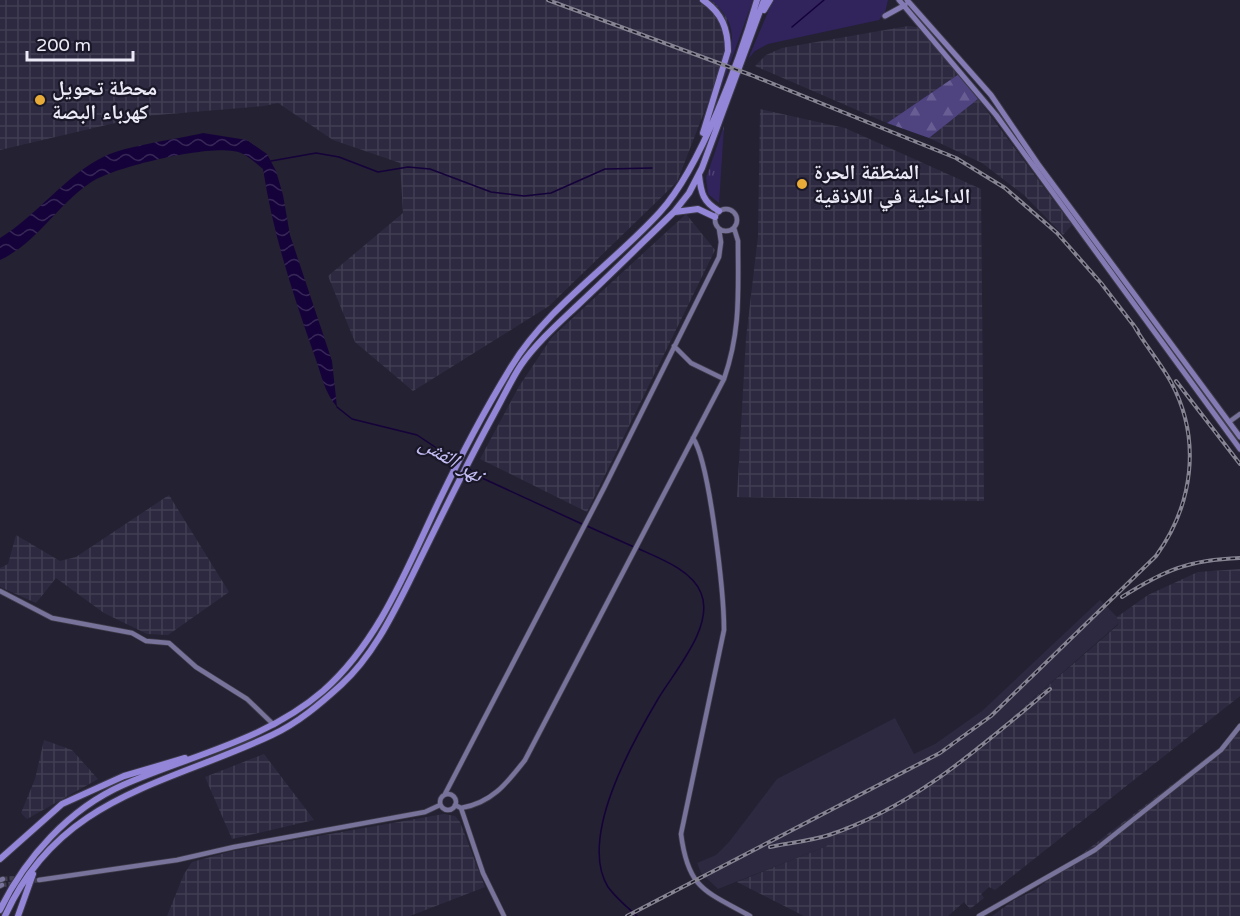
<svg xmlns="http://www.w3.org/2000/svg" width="1240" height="916" font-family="'Varela Round','Noto Naskh Arabic',sans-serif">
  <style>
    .built { fill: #2d2940 }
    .industrial { fill: url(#industrial-grid) }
    .grass { fill: url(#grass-tufts) }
    .forest { fill: url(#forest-firs) }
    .garden { fill: #31235c }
    .water { fill: url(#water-waves) }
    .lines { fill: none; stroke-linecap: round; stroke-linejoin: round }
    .stream { stroke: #15023a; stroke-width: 1.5 }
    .secondary-tunnel { stroke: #423f4f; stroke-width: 4.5; stroke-dasharray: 4.5 2; stroke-linecap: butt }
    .secondary-casing { stroke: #3e3b4a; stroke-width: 6 }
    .primary-casing { stroke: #3e3b4a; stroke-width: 7 }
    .highway-casing { stroke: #3e3b4a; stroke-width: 8 }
    .secondary { stroke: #78739a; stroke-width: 4.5 }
    .primary { stroke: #847bb4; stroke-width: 5 }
    .highway { stroke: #9386d8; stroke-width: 6 }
    .rail-casing { stroke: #868492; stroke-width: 4 }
    .rail { stroke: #1a1828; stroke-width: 1.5; stroke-dasharray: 4.5; stroke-linecap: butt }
    .poi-dot { fill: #e9ab38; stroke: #1a1828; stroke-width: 2 }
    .labels { text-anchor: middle; stroke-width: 4.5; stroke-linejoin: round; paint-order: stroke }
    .poi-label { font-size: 21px; font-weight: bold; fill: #ebeaf6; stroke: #1a1828; text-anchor: start }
    .water-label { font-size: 22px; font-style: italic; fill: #c3bdf4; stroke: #1a1828 }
  </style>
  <defs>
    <pattern id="industrial-grid" width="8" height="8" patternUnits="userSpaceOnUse" patternTransform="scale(1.5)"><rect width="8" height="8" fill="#2d2940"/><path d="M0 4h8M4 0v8" fill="none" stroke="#413e53"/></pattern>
    <pattern id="grass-tufts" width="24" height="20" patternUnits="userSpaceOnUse" patternTransform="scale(1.5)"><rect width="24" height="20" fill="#31235c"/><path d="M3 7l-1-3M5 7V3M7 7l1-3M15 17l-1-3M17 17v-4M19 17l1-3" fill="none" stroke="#4f4374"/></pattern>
    <pattern id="forest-firs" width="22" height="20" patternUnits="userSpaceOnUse" patternTransform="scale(1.5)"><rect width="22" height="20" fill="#4f4380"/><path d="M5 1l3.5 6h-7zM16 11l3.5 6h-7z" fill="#685e93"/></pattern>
    <pattern id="water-waves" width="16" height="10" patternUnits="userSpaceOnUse" patternTransform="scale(1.5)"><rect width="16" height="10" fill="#15023a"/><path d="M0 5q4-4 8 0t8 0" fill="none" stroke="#372757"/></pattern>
  </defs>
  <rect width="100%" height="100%" fill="#242132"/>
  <path class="built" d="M1100 600 1117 617 1118 624 998 729 924 788 872 816 827 833V846L718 889 701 873 697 863 716 855 729 842 777 779 895 718 914 754 935 744 982 711Z"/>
  <path class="industrial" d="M0 0H713L726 11 731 43 677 182 549 306 413 391 355 342 328 276 403 213 400 163 333 140 278 103 264 106 145 116 0 150Z
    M908 26 917 27 959 74 887 123 755 66 766 55 782 48Z
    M978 99 1072 225 1063 235 1024 195 982 163 929 138Z
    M760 109 845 128 981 189 984 501 737 497 746 338 758 236Z
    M686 214 715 250 587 512 480 459 518 388 552 337Z
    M169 495 229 592 168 635 147 634 104 613 56 578 36 603 0 587V568L8 564 16 535 60 561 76 557Z
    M1240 569V696L995 890 989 887 981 894 984 898 970 909 964 902 948 916H804L737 882 827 846V833L872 816 924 788 998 729 1118 625 1117 617 1148 595 1198 572Z
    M1240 732V916H992L1014 900 1035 890Z
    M44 740 72 750 98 779 27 819 21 813 35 779Z
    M264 754 314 820 232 839 205 777Z
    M444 814 455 816 460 822 485 887 410 916H167L184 874 192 862 232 851Z"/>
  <path class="grass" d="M724 126 719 203 708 194 706 178Z"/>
  <path class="forest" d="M959 74 978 99 929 138 887 123Z"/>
  <path class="garden" d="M711 0H753L718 97C728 61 747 28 711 0Z
    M773 0H888L885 13 879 20 768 44 755 51 748 59Z"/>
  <path class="water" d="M203 133 247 140 267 154 276 171 283 195 290 235 332 361 337 407C324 392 322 376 315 357 293 295 273 234 263 169 256 164 249 156 241 153 217 142 112 167 90 183 57 205 37 243 0 260V238C38 215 64 176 105 156 125 146 178 139 203 133Z"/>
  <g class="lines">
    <path class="stream" d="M792 27 824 0
      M271 161 316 153 339 157 378 172 408 167 430 169 491 192 524 196 551 193 605 169 652 168
      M337 407 352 419 417 435 456 461
      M468 468 482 478 582 524
      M587 526 634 547
      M637 916C627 907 616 898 608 887 578 838 632 743 658 699 674 672 715 626 701 593 692 570 659 558 639 549"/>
    <path class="secondary-tunnel" d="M3 879 18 878
      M2 885 39 880"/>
    <defs>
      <path id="secondary" d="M715 220a11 11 0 1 1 22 0a11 11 0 1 1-22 0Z
        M674 346 691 363 724 379
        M1229 422 1240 414
        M693 438C710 463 724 596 724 630L681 834C688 889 705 891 750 916
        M0 591 52 618 132 633 146 641 169 643 196 667 247 699 274 725
        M440 802a8 8 0 1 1 16 0a8 8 0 1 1-16 0Z
        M445 794 604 488 719 257 721 242 719 229
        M455 805 461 808C492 803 507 783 525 760L724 379C741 330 738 292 738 241L734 228
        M461 808 483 873 504 916
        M0 880 3 879
        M39 880 177 860 234 847 425 812 440 805
        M0 886 2 885
        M979 916 1095 850 1221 750 1240 726"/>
      <path id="primary" d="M899 0 996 115 1240 449
        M907 0 991 95 1038 164 1240 437
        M885 16 905 5"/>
      <path id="highway" d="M703 0C722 13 728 29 728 51L703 133
        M764 10 770 0
        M699 175C701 193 703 202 719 211
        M675 212 698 209 715 217
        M0 859 62 804 124 776 185 758
        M0 910C25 858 69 809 123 785 191 755 265 741 323 691 379 642 407 568 438 503 460 457 484 411 511 367 548 306 613 264 660 212 701 167 740 59 757 0
        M5 916C59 796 166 785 272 735 298 723 320 704 341 685 373 656 393 614 412 576 439 521 465 467 494 414 503 398 511 380 521 365 537 342 560 322 580 303 612 273 643 242 674 212L689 193 702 168 764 0
        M18 916 33 874"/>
    </defs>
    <use href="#secondary" class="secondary-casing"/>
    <use href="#primary" class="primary-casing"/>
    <use href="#highway" class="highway-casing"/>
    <use href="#secondary" class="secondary"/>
    <use href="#primary" class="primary"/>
    <use href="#highway" class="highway"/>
    <defs>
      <path id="rail" d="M548 0 751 75 956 158 1005 188 1057 233 1101 283 1138 331
        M1176 381 1240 464
        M1122 597C1165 570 1188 560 1240 558
        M770 847C789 843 810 841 829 835 916 806 981 746 1050 689
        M627 916 940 753 991 716 1156 556C1193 505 1202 440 1171 382 1160 362 1144 344 1133 324"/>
    </defs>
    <use href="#rail" class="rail-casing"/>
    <use href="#rail" class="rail"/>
  </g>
  <g class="poi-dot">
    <circle cx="40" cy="100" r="6"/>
    <circle cx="802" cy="184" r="6"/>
  </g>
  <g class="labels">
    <g class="poi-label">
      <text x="52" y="95">محطة تحويل<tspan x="52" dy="24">كهرباء البصة</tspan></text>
      <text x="814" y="179">المنطقة الحرة<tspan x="814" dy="24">الداخلية في اللاذقية</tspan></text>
    </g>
    <g class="water-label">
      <text transform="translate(452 458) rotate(31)" y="8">نهر القش</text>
    </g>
  </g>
  <path d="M27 51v9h106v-9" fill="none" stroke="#ebeaf6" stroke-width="3"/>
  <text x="36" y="51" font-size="18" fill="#ebeaf6" stroke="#1a1828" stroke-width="4.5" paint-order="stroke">200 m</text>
</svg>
